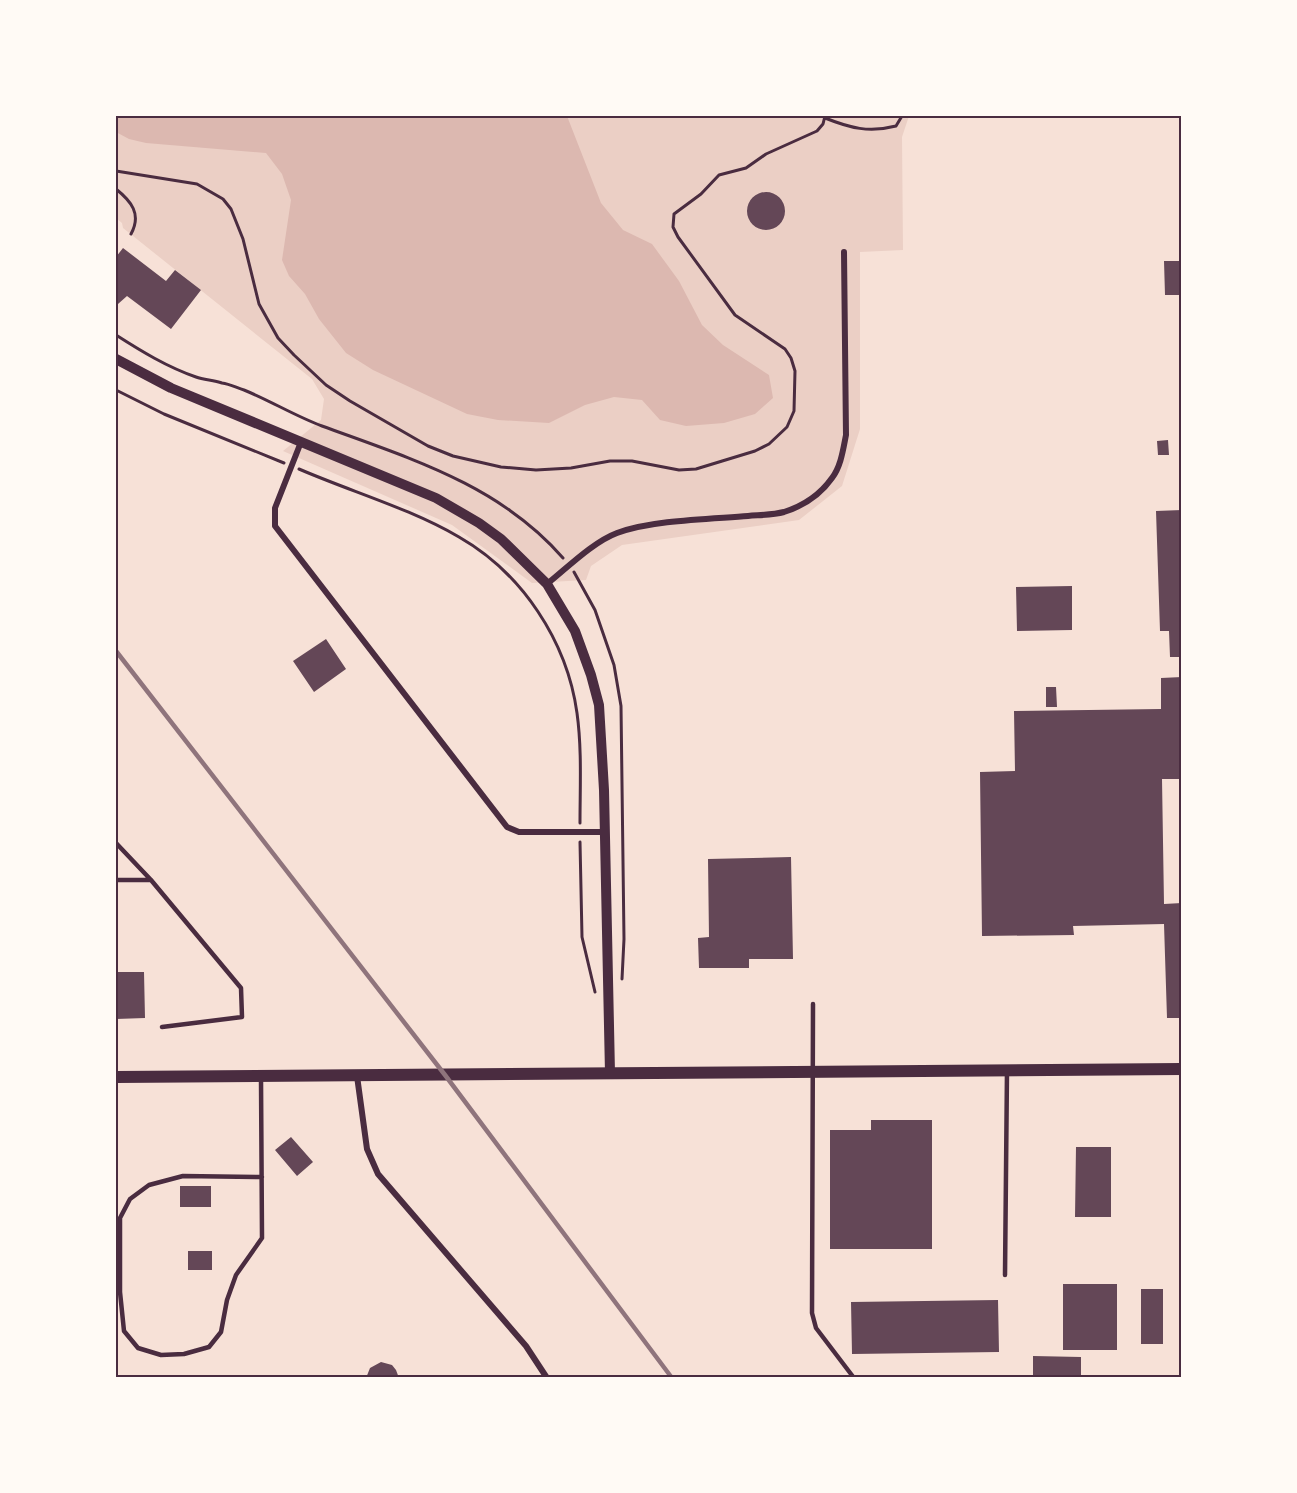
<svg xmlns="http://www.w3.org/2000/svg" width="1297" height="1493" font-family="Jost,sans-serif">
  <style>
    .green { fill: #ebcfc5 }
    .water { fill: #dcb8b0 }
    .building { fill: #644757 }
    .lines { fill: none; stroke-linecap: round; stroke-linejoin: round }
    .path { stroke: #4a2c40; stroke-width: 3 }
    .service { stroke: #4a2c40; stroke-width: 4.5 }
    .minor { stroke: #4a2c40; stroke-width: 6 }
    .tertiary { stroke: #4a2c40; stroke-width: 10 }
    .secondary { stroke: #4a2c40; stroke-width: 12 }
    .rail { stroke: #8f747c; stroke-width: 4.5 }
    .neatline { fill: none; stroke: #4a2c40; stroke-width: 2 }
  </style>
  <rect width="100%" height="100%" fill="#f7e1d7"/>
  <path class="green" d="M116 116H909L902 137 903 250 860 252V429L842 486 799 520 622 545 591 566 586 580 532 583 452 525 283 451 321 420 324 399 312 379 123 228 122 223 116 218Z"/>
  <path class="water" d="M116 116H567L601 203 623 230 652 244 679 281 702 325 723 345 769 375 773 398 755 414 724 423 686 426 660 420 642 400 614 397 585 405 549 423 498 420 467 414 373 370 346 353 319 319 305 294 289 276 282 260 291 200 282 174 266 153 146 143 129 139 116 132Z"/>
  <path class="building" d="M747 211a19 19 0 1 1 38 0a19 19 0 1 1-38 0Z
    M123 248 166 281 175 270 201 290 171 329 127 296 118 304 116 301V257Z
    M1164 261H1182V295H1165Z
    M1168 440 1169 455H1158L1157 441Z
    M1182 510V657H1170L1169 631H1160L1156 511Z
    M1072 586V630L1017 631 1016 587Z
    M326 639 346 669 314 692 293 661Z
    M1182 677V779H1162L1164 904 1182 903V1018H1167L1164 924 1073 926 1074 935 982 936 980 772 1015 771 1014 711 1161 709V678Z
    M1046 687H1056L1057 707H1046Z
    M791 857 793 959H749V968H699L698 938 709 937 708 859Z
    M116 972H144L145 1018 116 1019Z
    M871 1120H932V1249H830V1130H871Z
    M291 1137 313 1162 297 1176 275 1150Z
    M1076 1147H1111V1217H1075Z
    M180 1186H211V1207H180Z
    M188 1251H212V1270H188Z
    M1063 1284H1117V1350H1063Z
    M1141 1289H1163V1344H1141Z
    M998 1300 999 1352 852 1354 851 1302Z
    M1033 1356 1081 1357V1378H1033Z
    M381 1362 392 1365 396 1370 399 1378H366L370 1368Z"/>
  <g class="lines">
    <path class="path" d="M825 118C850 128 869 133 896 126L902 116
      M116 171 197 184 223 199 231 209 243 239 259 304 278 338 294 355 326 385 350 401 428 446 453 456 501 467 536 470 571 468 610 461H632L679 470 696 469 755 451 769 444 787 427 794 411 795 371 791 358 785 349 735 315 678 237 673 227 674 214 701 194 719 175 746 168 766 154 817 131 823 124 825 116
      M116 189C131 201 142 214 131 234
      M116 335C141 351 167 367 196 377 204 380 213 380 222 383 230 384 237 388 244 390 271 401 295 416 322 426 409 458 500 485 563 558
      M116 390 164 414 284 463
      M299 469C352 492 409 508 459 537 522 573 567 641 577 713 582 749 580 787 580 823
      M574 572 595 610 614 665 621 706 624 939 622 979
      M580 842 582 937 595 992"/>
    <path class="service" d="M116 843 151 880 241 988 242 1017 162 1027
      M116 880H151
      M813 1004 812 1313 816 1328 854 1378
      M261 1079 262 1238 236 1275 227 1300 221 1332 209 1347 184 1354 161 1355 138 1348 124 1331 120 1292V1218L130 1199 149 1185 183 1176 262 1177
      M1005 1275 1007 1070"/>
    <path class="minor" d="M301 442 275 508V526L507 827 519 832H605
      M547 584C567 568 593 542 617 533 651 520 710 519 748 516 759 515 773 515 784 512 803 506 820 495 832 478 841 466 843 450 846 435L844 252
      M357 1076 367 1149 378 1174 526 1346 547 1378"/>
    <path class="tertiary" d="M116 359 171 388 436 498 479 523 501 539 547 584 575 631 591 675 599 705 604 790 610 1073"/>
    <path class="secondary" d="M116 1077 1182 1069"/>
    <path class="rail" d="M116 651 445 1075 672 1378"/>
  </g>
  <rect width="1297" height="1493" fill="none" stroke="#fffaf5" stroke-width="234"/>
  <rect x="117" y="117" width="1063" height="1259" class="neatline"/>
</svg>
